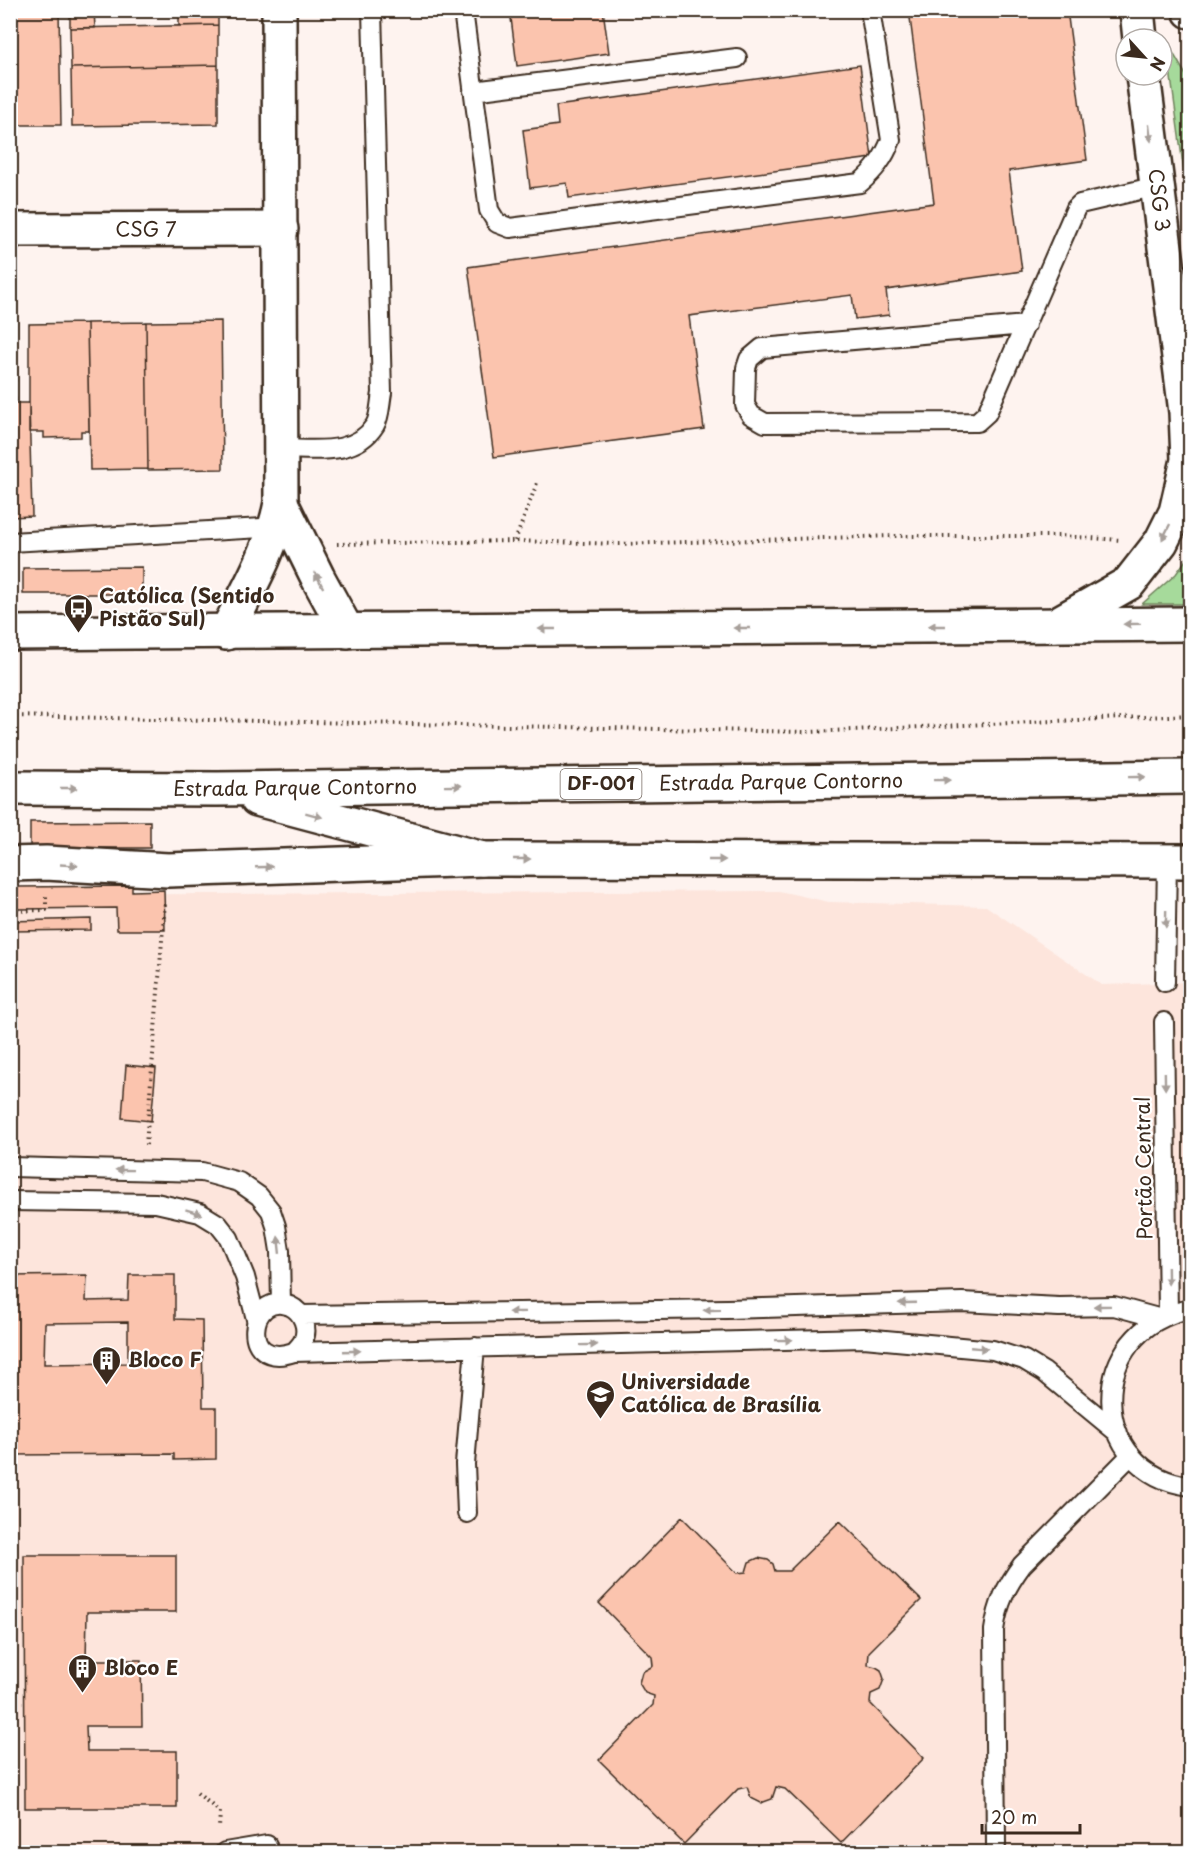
<svg xmlns="http://www.w3.org/2000/svg" width="1201" height="1863" font-family="'Playpen Sans',sans-serif">
  <style>
    .built { fill: #fde5dc }
    .green { fill: #a6da9b; stroke: #70825c; stroke-width: 1.5 }
    .building { fill: #fbc4ae; stroke: #3b2a1e; stroke-width: 1.5; fill-rule: evenodd }
    .lines { fill: none; stroke-linecap: round; stroke-linejoin: round }
    .lane-casing { stroke: #3b2a1e; stroke-width: 22 }
    .street-casing { stroke: #3b2a1e; stroke-width: 38 }
    .secondary-casing { stroke: #3b2a1e; stroke-width: 38 }
    .highway-casing { stroke: #3b2a1e; stroke-width: 38 }
    .path { stroke: #3b2a1e; stroke-width: 4; stroke-dasharray: 1.5 4.5; stroke-linecap: butt }
    .lane { stroke: #fff; stroke-width: 18 }
    .street { stroke: #fff; stroke-width: 33 }
    .secondary { stroke: #fff; stroke-width: 33 }
    .highway { stroke: #fff; stroke-width: 33 }
    .path-bridge { stroke: #3b2a1e; stroke-width: 4; stroke-dasharray: 1.5 4.5; stroke-linecap: butt }
    .oneway { fill: #a79f9a }
    .labels { text-anchor: middle; stroke-width: 4.5; stroke-linejoin: round; paint-order: stroke }
    .shield { fill: #fff; stroke: #766a62; stroke-width: 1.5 }
    .shield-label { font-size: 18px; font-weight: bold; fill: #3b2a1e }
    .street-label { font-size: 20px; fill: #3b2a1e; stroke: #fff }
    .poi-label { font-size: 20px; font-weight: bold; fill: #3b2a1e; stroke: #fff; text-anchor: start }
  </style>
  <rect width="100%" height="100%" fill="#fef3ef"/>
  <filter id="ink" filterUnits="userSpaceOnUse"><feTurbulence type="fractalNoise" baseFrequency=".0167" numOctaves="2"/><feDisplacementMap in="SourceGraphic" scale="12" xChannelSelector="R" yChannelSelector="G"/><feConvolveMatrix kernelMatrix="1 2 1 2 8 2 1 2 1" color-interpolation-filters="sRGB"/></filter>
  <g filter="url(#ink)">
    <path class="built" d="M779 891 829 902 986 906 1102 985 1190 982V1852H11L10 895Z"/>
    <path class="green" d="M1166 41 1190 82V216Z
      M1190 554V604H1142L1176 574Z"/>
    <path class="building" d="M10 10H59L61 125H10Z
      M70 10H94L95 28H70Z
      M179 10H218V25L179 26Z
      M510 10H603L609 53 517 66Z
      M759 10H794L759 15Z
      M909 10H1067L1087 160 1009 171 1022 271 886 290 889 315 855 319 852 295 689 316 704 429 494 457 468 267 934 203Z
      M218 25V65L71 68 70 28Z
      M218 65V124L72 126 71 68Z
      M860 65 872 158 569 198 567 183 530 188 523 130 558 125 556 106Z
      M221 321 223 469 148 470 146 322Z
      M146 322 148 469 90 470 87 323Z
      M10 323H15L16 381H10Z
      M87 323 89 431H81V437L44 438V432H29V324Z
      M10 398H16V403H29L32 516 10 517Z
      M142 567V594H23V568Z
      M150 821V848H30V822Z
      M132 886V891L164 890 165 930H117L116 908 17 909V887Z
      M91 919V930L10 931V921Z
      M126 1065 156 1068 151 1121 122 1118Z
      M87 1275 86 1301 128 1300 129 1275H175V1319L202 1320 203 1407H216V1459L174 1460V1454L10 1455V1276ZM128 1322V1363L44 1364 45 1323Z
      M682 1517 737 1573 746 1572 749 1562 758 1558 768 1560 773 1564 775 1571H789L840 1521 921 1600 869 1652 868 1665 876 1667 881 1670 884 1679 880 1690 871 1694 870 1703 924 1758 841 1843 785 1789 776 1787 772 1799 761 1803 751 1798 747 1787 738 1789 684 1844 599 1760 653 1705 654 1696 645 1693 639 1683 642 1672 653 1666 652 1657 599 1603Z
      M24 1555H176V1612H87L86 1660H141L142 1726H86L87 1751H177V1808H25Z"/>
    <g class="lines">
      <defs>
        <path id="lane" d="M463 10 489 210 497 223 510 228 860 183C875 170 884 158 891 140L870 10
          M473 91 737 58
          M1026 325 762 348 749 359 746 368 745 405 751 415 765 423 977 422 987 413 1076 208 1080 204 1157 186
          M281 449C314 449 355 457 375 425 380 417 380 403 382 393L372 10
          M10 542 281 527
          M1165 982 1167 861
          M1164 1022 1168 1314
          M10 1167 202 1172 239 1182 259 1196 271 1211 276 1226 280 1251 281 1304
          M10 1201 156 1203 200 1213 218 1224 229 1238 245 1277 256 1319
          M1190 1309C1082 1330 1088 1474 1190 1486
          M301 1315 727 1309 962 1302 1059 1307 1114 1306 1158 1318
          M294 1352C297 1349 301 1345 303 1341 309 1329 303 1312 290 1306 248 1289 238 1371 294 1352L864 1338 993 1350 1024 1360 1044 1372 1118 1433
          M467 1513 465 1464 475 1347
          M996 1845 994 1630C998 1603 1006 1587 1022 1565L1131 1455
          M225 1852 267 1845"/>
        <g id="street">
          <path id="s1" d="M10 230 281 229"/>
          <path d="M281 503 318 578 347 631"/>
          <path d="M226 633C248 590 272 550 281 503L279 10"/>
          <path d="M10 864 46 863 168 870 483 859 1190 861"/>
        </g>
        <path id="secondary" d="M1137 10 1140 39
          M1190 10V11
          M1055 625 1129 583 1161 542 1176 512 1188 460 1186 412 1143 75"/>
        <g id="highway">
          <path d="M10 633 1190 624"/>
          <path id="s2" d="M10 788 217 789 1190 777"/>
          <path d="M257 799 483 859"/>
        </g>
      </defs>
      <use href="#lane" class="lane-casing"/>
      <use href="#street" class="street-casing"/>
      <use href="#secondary" class="secondary-casing"/>
      <use href="#highway" class="highway-casing"/>
      <path class="path" d="M515 541 537 483
        M337 544 514 541 619 544 895 536H1060L1121 540
        M13 567 14 601
        M10 716 808 732 1190 715
        M10 911 46 910V895
        M146 1145 165 902
        M197 1793 220 1812 219 1828"/>
      <use href="#lane" class="lane"/>
      <use href="#street" class="street"/>
      <use href="#secondary" class="secondary"/>
      <use href="#highway" class="highway"/>
      <path class="path-bridge" d="M10 841 12 899"/>
    </g>
    <defs><path id="oneway-solid" d="M-6-.8H1V-3.2L6.5 0L1 3.2V.8H-6Z" transform="scale(1.5)"/></defs>
    <g class="oneway">
      <use href="#oneway-solid" transform="translate(1150 133) rotate(83)"/>
      <use href="#oneway-solid" transform="translate(1166 532) rotate(117)"/>
      <use href="#oneway-solid" transform="translate(319 580) rotate(-118)"/>
      <use href="#oneway-solid" transform="translate(1132 624) rotate(179)"/>
      <use href="#oneway-solid" transform="translate(937 626) rotate(180)"/>
      <use href="#oneway-solid" transform="translate(742 628) rotate(180)"/>
      <use href="#oneway-solid" transform="translate(547 629) rotate(180)"/>
      <use href="#oneway-solid" transform="translate(1137 777) rotate(-1)"/>
      <use href="#oneway-solid" transform="translate(942 780) rotate(-1)"/>
      <use href="#oneway-solid" transform="translate(453 786) rotate(-1)"/>
      <use href="#oneway-solid" transform="translate(69 788)"/>
      <use href="#oneway-solid" transform="translate(314 815) rotate(15)"/>
      <use href="#oneway-solid" transform="translate(522 859)"/>
      <use href="#oneway-solid" transform="translate(717 860)"/>
      <use href="#oneway-solid" transform="translate(69 865) rotate(3)"/>
      <use href="#oneway-solid" transform="translate(264 867) rotate(-2)"/>
      <use href="#oneway-solid" transform="translate(1166 919) rotate(91)"/>
      <use href="#oneway-solid" transform="translate(1165 1081) rotate(89)"/>
      <use href="#oneway-solid" transform="translate(124 1170) rotate(-179)"/>
      <use href="#oneway-solid" transform="translate(194 1212) rotate(17)"/>
      <use href="#oneway-solid" transform="translate(279 1245) rotate(-96)"/>
      <use href="#oneway-solid" transform="translate(1168 1276) rotate(89)"/>
      <use href="#oneway-solid" transform="translate(907 1303) rotate(178)"/>
      <use href="#oneway-solid" transform="translate(1102 1306) rotate(179)"/>
      <use href="#oneway-solid" transform="translate(712 1310) rotate(179)"/>
      <use href="#oneway-solid" transform="translate(517 1312) rotate(179)"/>
      <use href="#oneway-solid" transform="translate(784 1340) rotate(-1)"/>
      <use href="#oneway-solid" transform="translate(589 1345) rotate(-1)"/>
      <use href="#oneway-solid" transform="translate(979 1348) rotate(5)"/>
      <use href="#oneway-solid" transform="translate(352 1351) rotate(-2)"/>
    </g>
  </g>
  <defs>
    <symbol id="bus-pin" viewBox="-11 -11 22 30"><path d="M0 17L-7.5 6A9.5 9.5 0 1 1 7.5 6Z" fill="#3b2a1e" stroke="#fff"/><path d="M-5-6H5V4H4V6H2V4H-2V6H-4V4H-5ZM-3.5-4V0h7V-4ZM-3.5 1.2v1.5H-2V1.2ZM2 1.2v1.5H3.5V1.2Z" fill="#fff"/></symbol>
    <symbol id="building-pin" viewBox="-11 -11 22 30"><path d="M0 17L-7.5 6A9.5 9.5 0 1 1 7.5 6Z" fill="#3b2a1e" stroke="#fff"/><path d="M-4-6H4V6H1V3H-1V6H-4ZM-2.5-4.3h1.7v1.8h-1.7ZM.8-4.3h1.7v1.8H.8ZM-2.5-1h1.7V.8h-1.7ZM.8-1h1.7V.8H.8Z" fill="#fff"/></symbol>
    <symbol id="university-pin" viewBox="-11 -11 22 30"><path d="M0 17L-7.5 6A9.5 9.5 0 1 1 7.5 6Z" fill="#3b2a1e" stroke="#fff"/><path d="M0-5L7-2L0 1L-7-2ZM-4 1L0 2.5L4 1V4Q0 6-4 4Z" fill="#fff"/></symbol>
  </defs>
  <g fill-rule="evenodd">
    <use href="#bus-pin" x="62" y="592" width="33" height="45"/>
    <use href="#building-pin" x="90" y="1344" width="33" height="45"/>
    <use href="#university-pin" x="584" y="1378" width="33" height="45"/>
    <use href="#building-pin" x="66" y="1652" width="33" height="45"/>
  </g>
  <g class="labels">
    <rect class="shield" x="560.5" y="769" width="81" height="30" rx="4.5"/>
    <g class="shield-label">
      <text x="601" y="790">DF-001</text>
    </g>
    <g class="street-label">
      <text transform="translate(1159 200) rotate(83)" y="7">CSG 3</text>
      <text dy="7" stroke="none"><textPath href="#s1" startOffset="136">CSG 7</textPath></text>
      <text dy="7" stroke="none"><textPath href="#s2" startOffset="771">Estrada Parque Contorno</textPath></text>
      <text dy="7" stroke="none"><textPath href="#s2" startOffset="285">Estrada Parque Contorno</textPath></text>
      <text transform="translate(1144 1168) rotate(-91)" y="7">Portão Central</text>
    </g>
    <g class="poi-label">
      <text x="99" y="603">Católica (Sentido<tspan x="99" dy="23">Pistão Sul)</tspan></text>
      <text x="128" y="1367">Bloco F</text>
      <text x="621" y="1389">Universidade<tspan x="621" dy="23">Católica de Brasília</tspan></text>
      <text x="104" y="1675">Bloco E</text>
    </g>
  </g>
  <rect width="1201" height="1863" fill="none" stroke="#fff" stroke-width="36"/>
  <rect x="18" y="18" width="1165" height="1827" fill="none" stroke="#3b2a1e" stroke-width="2" filter="url(#ink)"/>
  <g transform="translate(1144 57) rotate(117)"><circle r="28" fill="#ffffff" stroke="#b1aaa5" stroke-width="1.5"/>
  <path d="M0-4.5L10 22L0 15L-10 22Z" fill="#3b2a1e"/>
  <text y="-9" font-size="16" font-weight="bold" text-anchor="middle" fill="#3b2a1e">N</text>
  </g>
  <path d="M982 1824v9h98v-9" fill="none" stroke="#3b2a1e" stroke-width="3"/>
  <text x="991" y="1824" font-size="18" fill="#3b2a1e" stroke="#ffffff" stroke-width="4.5" paint-order="stroke">20 m</text>
</svg>
